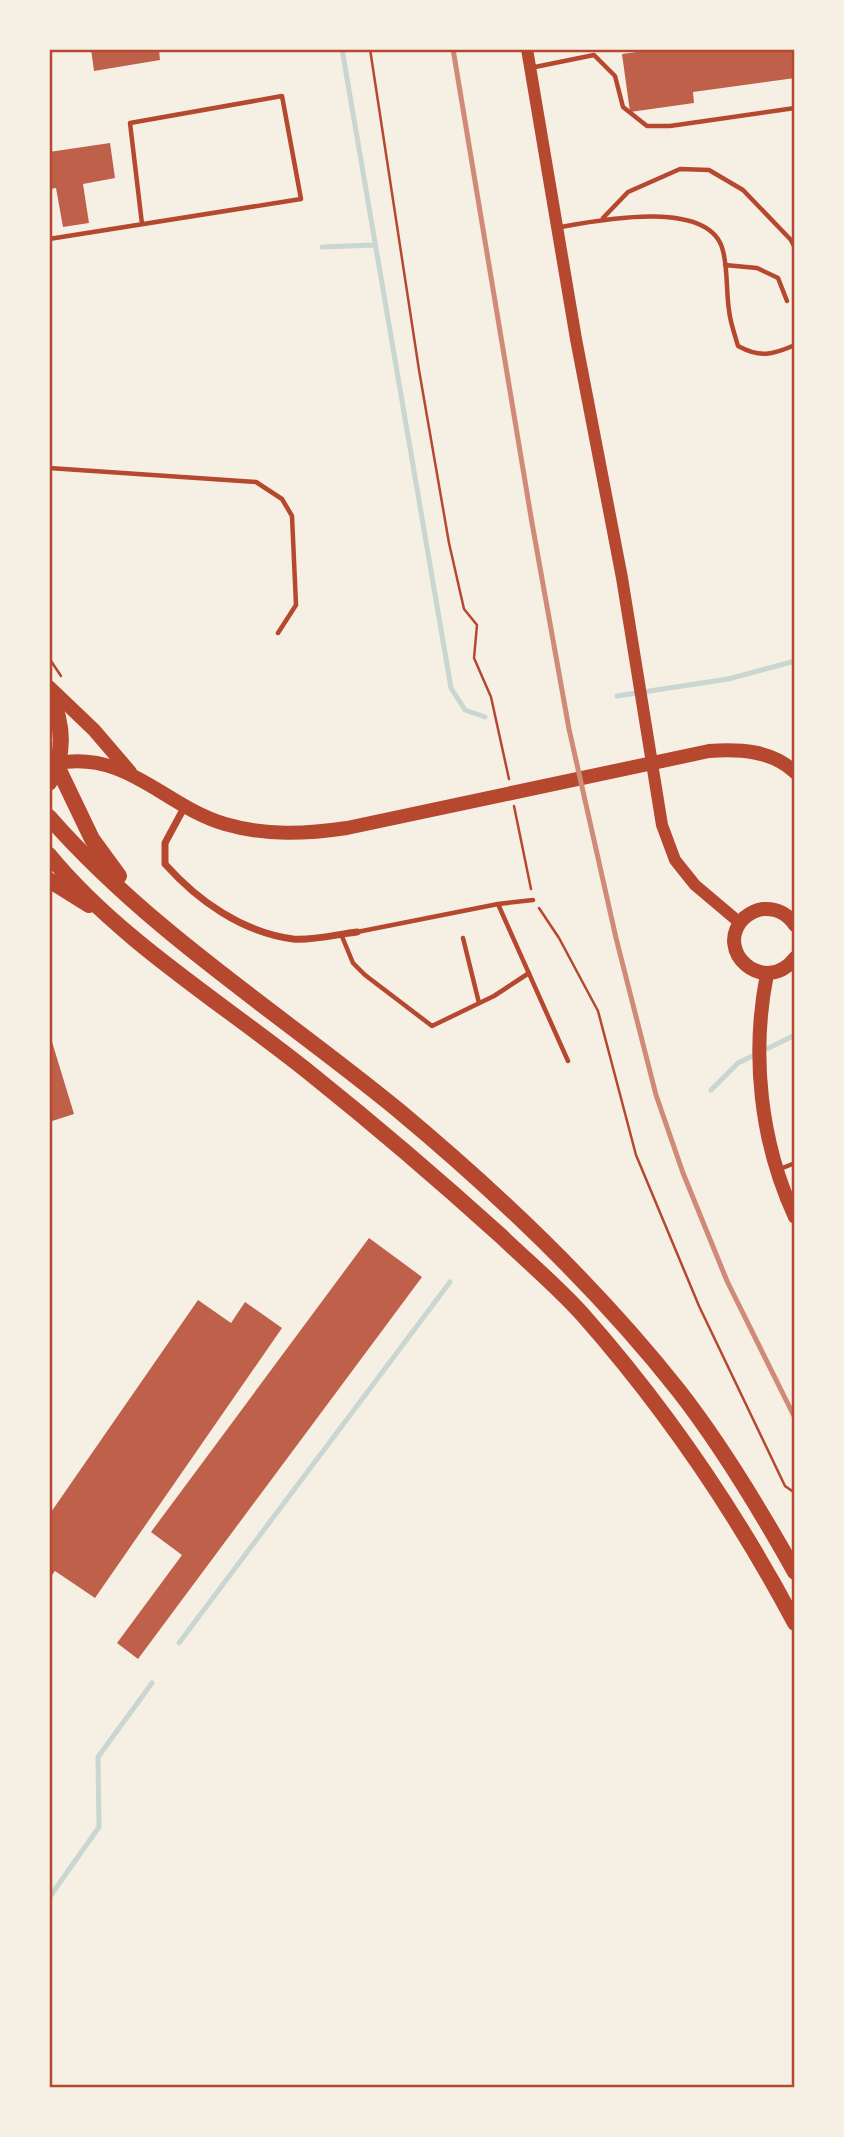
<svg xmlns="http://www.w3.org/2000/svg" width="844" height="2137" font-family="'Asap Condensed',sans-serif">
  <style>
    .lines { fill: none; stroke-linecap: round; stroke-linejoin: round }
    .stream { stroke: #c9d6d2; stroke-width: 5 }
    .building { fill: #bf614a }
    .path { stroke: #b5482f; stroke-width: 2.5 }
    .service { stroke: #b5482f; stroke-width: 4.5 }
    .minor { stroke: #b5482f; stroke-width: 7 }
    .tertiary { stroke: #b5482f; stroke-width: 12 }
    .secondary { stroke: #b5482f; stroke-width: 14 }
    .primary { stroke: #b5482f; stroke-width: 16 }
    .trunk { stroke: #b5482f; stroke-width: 16 }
    .rail { stroke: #cf8b77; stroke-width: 5 }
    .neatline { fill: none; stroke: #b5482f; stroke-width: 2.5 }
  </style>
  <rect width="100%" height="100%" fill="#f6efe4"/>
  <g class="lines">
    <path class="stream" d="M342 49 451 688 465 710 485 717
      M322 247 375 245
      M617 696 728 679 795 661
      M711 1090 738 1063 795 1035
      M179 1643 450 1282
      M49 1898 99 1827 98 1757 152 1683"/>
  </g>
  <path class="building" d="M91 49H159L160 60 94 71Z
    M660 49H795V78L693 92 694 103 630 112 622 54Z
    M110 143 115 178 83 184 89 223 63 227 56 188 49 189V152Z
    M49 1032 74 1114 49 1122Z
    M369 1238 422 1277 138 1659 117 1643 182 1555 151 1532Z
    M198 1300 231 1323 245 1302 282 1328 95 1598 55 1571 49 1579V1515Z"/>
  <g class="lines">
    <path class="path" d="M370 49 419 370 449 543 464 609 477 625 474 658 491 697 509 779
      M49 658 61 676
      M514 806 531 889
      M539 908 559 938 598 1011 636 1155 699 1306 785 1486 795 1493"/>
    <path class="service" d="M530 68 594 55 615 76 623 107 647 126H670L795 108
      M603 218 628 192 680 169 709 170 743 190 791 240 795 248
      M561 227C599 220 711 198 723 251 728 270 726 291 729 310 730 322 735 335 738 346 760 358 772 355 795 345
      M49 239 301 199 282 96 130 123 142 224
      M725 265 757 268 778 278 787 301
      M49 468 256 482 282 499 292 516 296 605 278 633
      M498 904 568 1061
      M357 932 498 904 533 900
      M341 934 353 963 365 975 432 1026 494 996 529 973
      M463 938 479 1003
      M780 1169 795 1163"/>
    <path class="minor" d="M185 806 165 843V864C198 901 242 932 293 939 311 941 339 934 357 932"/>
    <path class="tertiary" d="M527 49 576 339 622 578 662 825 675 860 695 885 740 923"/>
    <path class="secondary" d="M49 687 94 730 130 772
      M58 763C128 751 164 806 225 824 266 836 306 834 347 828L709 751C740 749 771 750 795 772
      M795 925C787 913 777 908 763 909 755 910 750 913 744 918 712 951 765 997 795 958
      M767 974C751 1054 760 1142 795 1217"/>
    <path class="primary" d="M49 692C63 722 66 754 49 783"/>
    <path class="trunk" d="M57 766 92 839 119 876
      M49 817C150 932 281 1014 398 1110 500 1195 597 1287 679 1391 721 1445 762 1513 795 1572
      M49 855C120 941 224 1004 311 1074 376 1126 439 1180 501 1236 528 1262 558 1287 583 1315 666 1409 736 1512 795 1623
      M49 880 89 905"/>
    <path class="rail" d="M453 49 532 523 569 729 616 938 656 1095 683 1173 727 1281 795 1418"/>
  </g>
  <rect width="844" height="2137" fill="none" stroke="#f6efe4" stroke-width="102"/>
  <rect x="51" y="51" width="742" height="2035" class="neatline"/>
</svg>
